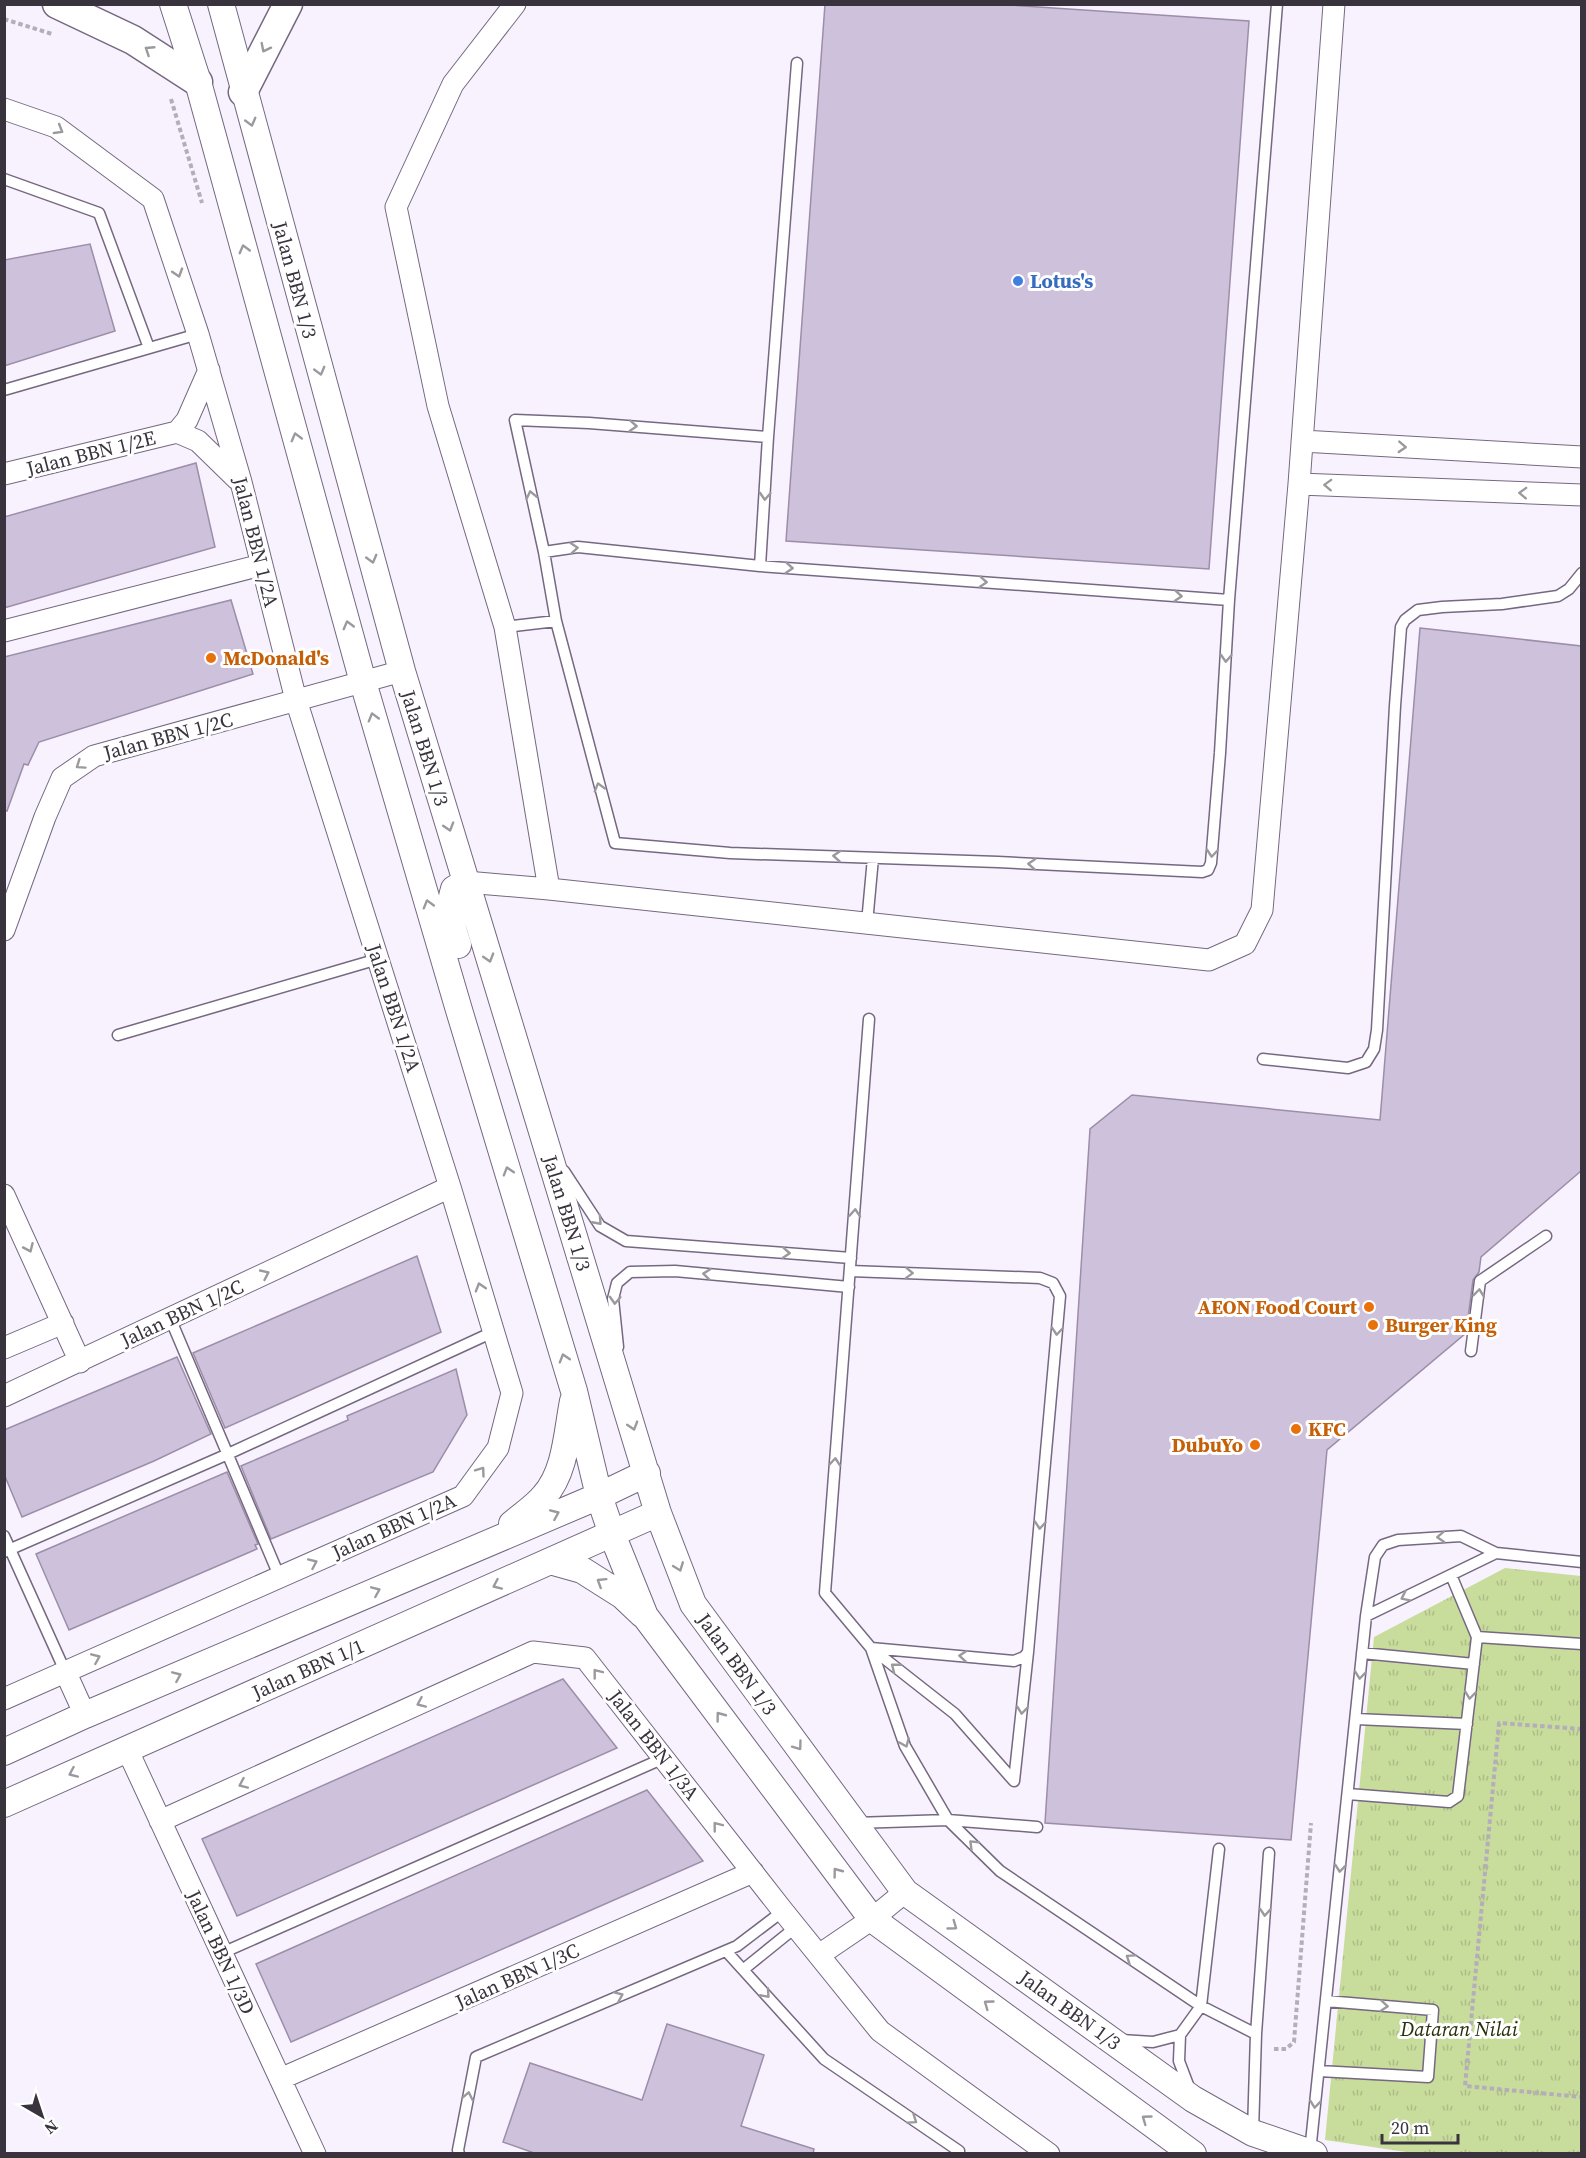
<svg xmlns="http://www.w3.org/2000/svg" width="1586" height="2158" font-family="'Source Serif 4',serif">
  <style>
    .park { fill: url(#park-tufts) }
    .building { fill: #cec1dc; stroke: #9c8ea8; stroke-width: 1.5 }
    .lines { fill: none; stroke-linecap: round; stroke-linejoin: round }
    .service-casing { stroke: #756880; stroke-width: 13 }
    .minor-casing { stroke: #756880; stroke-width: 23 }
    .tertiary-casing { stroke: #756880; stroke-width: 28 }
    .secondary-casing { stroke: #756880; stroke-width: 31 }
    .path { stroke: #b4aeba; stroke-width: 4; stroke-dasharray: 4.5 3; stroke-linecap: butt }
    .service { stroke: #fff; stroke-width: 10 }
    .minor { stroke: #fff; stroke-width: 21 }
    .tertiary { stroke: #fff; stroke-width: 26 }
    .secondary { stroke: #fff; stroke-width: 28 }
    .oneway { stroke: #9c999e }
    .shop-dot { fill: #3f7fe0; stroke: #fff; stroke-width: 2 }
    .food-dot { fill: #e8710a; stroke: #fff; stroke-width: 2 }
    .labels { text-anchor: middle; stroke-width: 6; stroke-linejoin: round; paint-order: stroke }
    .street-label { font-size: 20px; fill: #39333e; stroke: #fff }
    .shop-label { font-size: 20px; font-weight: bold; fill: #366cbe; stroke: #fff; text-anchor: start }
    .food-label { font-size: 20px; font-weight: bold; fill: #c56008; stroke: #fff; text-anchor: start }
    .park-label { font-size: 20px; font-style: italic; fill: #252f09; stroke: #fff }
  </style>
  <defs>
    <pattern id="park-tufts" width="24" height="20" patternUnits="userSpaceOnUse" patternTransform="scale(1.5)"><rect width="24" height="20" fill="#c8dc9b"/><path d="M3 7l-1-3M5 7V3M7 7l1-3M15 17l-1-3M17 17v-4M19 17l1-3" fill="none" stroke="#adbd87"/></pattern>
  </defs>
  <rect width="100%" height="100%" fill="#f8f2fe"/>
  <path class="park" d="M1505 1568 1581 1576V2153H1413L1325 2140 1374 1637Z"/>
  <path class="building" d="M825 4H995L1249 21 1209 569 786 541Z
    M90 244 115 331 4 366V260Z
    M196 463 215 547 4 608V517Z
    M231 600 253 674 39 742 28 765 24 764 7 811 4 810V657Z
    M1420 628 1581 646V1171L1481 1257 1479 1272 1473 1280 1466 1333 1327 1450 1291 1840 1045 1823 1090 1129 1132 1095 1380 1120Z
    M417 1256 441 1332 225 1428 193 1353Z
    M177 1357 211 1434 154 1461 22 1517 4 1474V1430Z
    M456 1369 467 1415 433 1472 271 1539 241 1466 348 1420 347 1416Z
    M227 1472 258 1544 255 1545 257 1549 69 1630 36 1554Z
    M563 1679 617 1748 237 1916 202 1839Z
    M647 1790 703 1861 291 2042 256 1964Z
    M667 2024 764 2055 741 2126 814 2149 813 2154H537L503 2142 530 2063 642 2100Z"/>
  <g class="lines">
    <defs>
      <path id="service" d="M4 179 99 213 149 348
        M4 390 198 334
        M768 437 797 63
        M544 552 515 420 589 423 768 437 760 566
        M1229 600 760 566 578 547 544 552 556 621 615 843 730 853 998 862 1202 872 1208 870 1211 863 1220 753 1229 600 1277 4
        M505 627 556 621
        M867 923 873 858
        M118 1035 378 959
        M1263 1059 1348 1068 1366 1062 1374 1049 1377 1030 1395 706 1401 627 1405 620 1418 610 1442 607 1502 604 1558 596 1569 589 1582 573
        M564 1171 600 1226 626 1241 851 1258
        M850 1271 1040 1278 1053 1283 1060 1296 1028 1652 1024 1657 1014 1661 871 1648 825 1593 869 1019
        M170 1318 280 1578
        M618 1347 613 1299 617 1283 630 1272 675 1271 849 1287
        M1471 1351 1480 1281 1546 1236
        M4 1536 65 1671
        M4 1552 228 1454 493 1332
        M1451 1575 1477 1637 1582 1644
        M1366 1616 1496 1553
        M871 1648 955 1714 1014 1781 1028 1652
        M1362 1653 1474 1664
        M1356 1719 1467 1724
        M1348 1794 1449 1802 1458 1796 1477 1637
        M948 1820 1000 1871 1201 2006 1256 2034
        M948 1820 1037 1827
        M855 1823 948 1820 905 1746 871 1648
        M726 1951 824 2059 959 2151 958 2154
        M222 1953 664 1758
        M744 1969 796 1927
        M1121 2040 1153 2042 1180 2035
        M1319 2071 1428 2077 1433 2010 1326 2001
        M1190 2090 1179 2061 1180 2035 1201 2006 1219 1849
        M1253 2131 1256 2034 1269 1853
        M1310 2152 1366 1616 1375 1557 1383 1545 1398 1540 1461 1536 1496 1553 1582 1562
        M459 2154 458 2150 476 2057 737 1946 783 1911"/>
      <path id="minor" d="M515 4 453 84 396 207 438 406 505 627 549 889
        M4 109 56 127 153 199 198 334 241 482 296 700 450 1187 512 1393 498 1448 463 1496 4 1699
        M177 432 198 441 237 479
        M1302 441 1582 457
        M4 474 177 432 187 420 209 370
        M1299 484 1582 495
        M4 631 261 565
        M466 882 549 889 1209 960 1245 944 1262 910 1299 484 1334 4
        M4 930 45 817 62 778 94 756 402 671
        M4 1195 80 1362
        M4 1348 63 1323
        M4 1396 450 1187
        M65 1671 85 1715
        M127 1749 315 2154
        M160 1821 533 1652 585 1658 783 1911 880 2031 1049 2154
        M819 1955 872 1919 905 1892
        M280 2079 753 1872"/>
      <path id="tertiary" d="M173 4 198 82 363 682 459 1010 574 1391 599 1496 612 1534 645 1616 872 1919 1193 2154
        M221 4 402 671 658 1513 693 1604 905 1892 1193 2099 1253 2133 1314 2154
        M458 945C451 923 447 912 454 889L466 882
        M512 1524C522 1515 535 1507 544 1496 566 1472 567 1431 573 1401
        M550 1561 582 1570 623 1596 642 1614
        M4 1752 85 1715 599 1496 647 1473
        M4 1804 658 1513"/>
      <path id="secondary" d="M57 4 133 40 198 82
        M243 92 288 4"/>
    </defs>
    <use href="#service" class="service-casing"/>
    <use href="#minor" class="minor-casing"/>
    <use href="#tertiary" class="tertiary-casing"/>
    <use href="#secondary" class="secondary-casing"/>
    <path class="path" d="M4 19 52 34
      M171 99 202 203
      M1582 1729 1499 1723 1465 2086 1582 2097
      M1274 2049H1286L1294 2042 1311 1823"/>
    <use href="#service" class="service"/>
    <use href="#minor" class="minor"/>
    <use href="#tertiary" class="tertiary"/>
    <use href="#secondary" class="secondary"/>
  </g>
  <defs><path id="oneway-chevron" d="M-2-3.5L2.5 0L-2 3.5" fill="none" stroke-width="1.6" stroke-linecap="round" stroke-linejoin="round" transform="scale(1.5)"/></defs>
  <g class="oneway">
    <use href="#oneway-chevron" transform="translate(265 48) rotate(117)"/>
    <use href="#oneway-chevron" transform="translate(149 50) rotate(-147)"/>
    <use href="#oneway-chevron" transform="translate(251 122) rotate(75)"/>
    <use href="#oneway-chevron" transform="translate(59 130) rotate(31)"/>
    <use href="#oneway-chevron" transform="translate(244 249) rotate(-105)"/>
    <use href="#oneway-chevron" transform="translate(178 273) rotate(72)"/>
    <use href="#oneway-chevron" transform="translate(320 371) rotate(75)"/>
    <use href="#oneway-chevron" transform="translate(633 426) rotate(4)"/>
    <use href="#oneway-chevron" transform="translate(296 437) rotate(-105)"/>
    <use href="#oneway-chevron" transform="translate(1402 447) rotate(3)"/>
    <use href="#oneway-chevron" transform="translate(1328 485) rotate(-178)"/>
    <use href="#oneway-chevron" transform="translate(1523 493) rotate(-178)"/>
    <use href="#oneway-chevron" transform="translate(531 495) rotate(-102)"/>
    <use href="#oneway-chevron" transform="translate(765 496) rotate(93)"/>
    <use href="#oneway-chevron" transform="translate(574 548) rotate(-5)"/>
    <use href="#oneway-chevron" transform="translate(372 559) rotate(75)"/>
    <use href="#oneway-chevron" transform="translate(789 568) rotate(4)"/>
    <use href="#oneway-chevron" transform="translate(983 582) rotate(4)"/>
    <use href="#oneway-chevron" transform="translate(1178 596) rotate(4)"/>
    <use href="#oneway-chevron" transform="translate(348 625) rotate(-105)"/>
    <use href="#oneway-chevron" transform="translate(1226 658) rotate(93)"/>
    <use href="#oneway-chevron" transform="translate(373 717) rotate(-106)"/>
    <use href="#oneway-chevron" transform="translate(80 765) rotate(145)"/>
    <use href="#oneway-chevron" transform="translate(599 787) rotate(-106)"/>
    <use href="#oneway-chevron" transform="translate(449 827) rotate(73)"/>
    <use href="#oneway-chevron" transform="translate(1212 853) rotate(95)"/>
    <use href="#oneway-chevron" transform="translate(837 856) rotate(-176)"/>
    <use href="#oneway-chevron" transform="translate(1032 864) rotate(-176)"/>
    <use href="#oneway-chevron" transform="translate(428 904) rotate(-106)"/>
    <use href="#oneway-chevron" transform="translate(489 958) rotate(73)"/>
    <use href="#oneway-chevron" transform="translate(508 1171) rotate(-107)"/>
    <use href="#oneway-chevron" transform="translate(855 1213) rotate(-86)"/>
    <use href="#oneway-chevron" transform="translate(598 1221) rotate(48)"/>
    <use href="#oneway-chevron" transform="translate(29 1248) rotate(66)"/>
    <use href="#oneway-chevron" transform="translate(786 1253) rotate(4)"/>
    <use href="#oneway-chevron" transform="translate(909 1273) rotate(2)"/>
    <use href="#oneway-chevron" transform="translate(265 1274) rotate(-25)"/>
    <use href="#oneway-chevron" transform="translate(707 1274) rotate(-174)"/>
    <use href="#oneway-chevron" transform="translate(480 1287) rotate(-107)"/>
    <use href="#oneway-chevron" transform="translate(1479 1293) rotate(-83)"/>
    <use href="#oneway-chevron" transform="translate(615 1300) rotate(93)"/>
    <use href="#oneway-chevron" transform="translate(1057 1331) rotate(95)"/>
    <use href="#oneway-chevron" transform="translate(564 1358) rotate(-107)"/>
    <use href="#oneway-chevron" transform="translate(633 1426) rotate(73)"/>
    <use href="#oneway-chevron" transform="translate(835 1462) rotate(-85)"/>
    <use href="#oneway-chevron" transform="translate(481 1471) rotate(-54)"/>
    <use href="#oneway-chevron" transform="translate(555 1514) rotate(-23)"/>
    <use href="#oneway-chevron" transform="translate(1040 1525) rotate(95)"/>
    <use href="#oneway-chevron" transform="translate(1441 1537) rotate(177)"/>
    <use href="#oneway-chevron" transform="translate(313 1563) rotate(-24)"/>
    <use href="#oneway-chevron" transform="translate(679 1567) rotate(69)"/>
    <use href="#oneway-chevron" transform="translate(601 1582) rotate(-148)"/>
    <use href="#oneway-chevron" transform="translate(497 1585) rotate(156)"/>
    <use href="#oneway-chevron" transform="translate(376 1591) rotate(-23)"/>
    <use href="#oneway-chevron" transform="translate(1405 1597) rotate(154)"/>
    <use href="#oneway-chevron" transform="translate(963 1656) rotate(-175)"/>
    <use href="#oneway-chevron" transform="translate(96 1658) rotate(-23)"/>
    <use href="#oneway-chevron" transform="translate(895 1667) rotate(-142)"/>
    <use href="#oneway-chevron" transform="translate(597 1673) rotate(-128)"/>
    <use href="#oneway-chevron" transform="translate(1360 1675) rotate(96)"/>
    <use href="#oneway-chevron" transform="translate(177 1676) rotate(-23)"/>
    <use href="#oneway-chevron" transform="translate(1470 1695) rotate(97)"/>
    <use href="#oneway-chevron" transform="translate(421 1703) rotate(156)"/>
    <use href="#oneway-chevron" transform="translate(1022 1710) rotate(96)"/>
    <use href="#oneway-chevron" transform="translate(720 1716) rotate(-127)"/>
    <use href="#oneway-chevron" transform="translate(905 1743) rotate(67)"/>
    <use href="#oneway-chevron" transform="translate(798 1746) rotate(54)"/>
    <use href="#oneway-chevron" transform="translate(73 1773) rotate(156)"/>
    <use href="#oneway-chevron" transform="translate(243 1784) rotate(156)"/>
    <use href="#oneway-chevron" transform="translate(717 1826) rotate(-128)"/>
    <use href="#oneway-chevron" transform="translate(973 1844) rotate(-136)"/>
    <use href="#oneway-chevron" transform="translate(1340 1868) rotate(96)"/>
    <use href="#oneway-chevron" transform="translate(837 1872) rotate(-127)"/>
    <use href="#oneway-chevron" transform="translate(1265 1912) rotate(94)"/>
    <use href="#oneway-chevron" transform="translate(953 1926) rotate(36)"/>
    <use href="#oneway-chevron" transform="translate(1130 1958) rotate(-146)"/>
    <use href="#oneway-chevron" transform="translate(766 1994) rotate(48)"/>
    <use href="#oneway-chevron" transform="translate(619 1996) rotate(-23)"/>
    <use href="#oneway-chevron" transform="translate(988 2004) rotate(-144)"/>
    <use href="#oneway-chevron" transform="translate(1384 2006) rotate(5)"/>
    <use href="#oneway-chevron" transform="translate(468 2096) rotate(-79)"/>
    <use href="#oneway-chevron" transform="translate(1315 2104) rotate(96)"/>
    <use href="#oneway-chevron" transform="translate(1146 2119) rotate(-144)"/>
    <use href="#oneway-chevron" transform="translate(913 2120) rotate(34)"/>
  </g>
  <circle class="shop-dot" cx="1018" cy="281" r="6"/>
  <g class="food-dot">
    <circle cx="211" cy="658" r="6"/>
    <circle cx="1369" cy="1307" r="6"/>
    <circle cx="1373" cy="1325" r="6"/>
    <circle cx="1296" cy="1429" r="6"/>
    <circle cx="1255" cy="1445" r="6"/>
  </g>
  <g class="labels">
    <g class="street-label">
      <text transform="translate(295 280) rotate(75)" y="7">Jalan BBN 1/3</text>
      <text transform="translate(91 453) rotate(-14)" y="7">Jalan BBN 1/2E</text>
      <text transform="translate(256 542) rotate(76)" y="7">Jalan BBN 1/2A</text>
      <text transform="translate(168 736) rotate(-15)" y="7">Jalan BBN 1/2C</text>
      <text transform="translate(425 748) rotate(73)" y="7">Jalan BBN 1/3</text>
      <text transform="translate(394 1008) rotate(72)" y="7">Jalan BBN 1/2A</text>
      <text transform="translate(567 1213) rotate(73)" y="7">Jalan BBN 1/3</text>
      <text transform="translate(182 1313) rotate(-25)" y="7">Jalan BBN 1/2C</text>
      <text transform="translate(394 1526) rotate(-24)" y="7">Jalan BBN 1/2A</text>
      <text transform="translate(737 1664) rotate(54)" y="7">Jalan BBN 1/3</text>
      <text transform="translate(308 1669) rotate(-24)" y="7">Jalan BBN 1/1</text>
      <text transform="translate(654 1745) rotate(52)" y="7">Jalan BBN 1/3A</text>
      <text transform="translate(221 1952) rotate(65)" y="7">Jalan BBN 1/3D</text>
      <text transform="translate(517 1976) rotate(-24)" y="7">Jalan BBN 1/3C</text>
      <text transform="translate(1070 2010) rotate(36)" y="7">Jalan BBN 1/3</text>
    </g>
    <g class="shop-label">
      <text x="1030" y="288">Lotus's</text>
    </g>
    <g class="food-label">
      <text x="223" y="665">McDonald's</text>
      <text x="1357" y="1314" text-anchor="end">AEON Food Court</text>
      <text x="1385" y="1332">Burger King</text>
      <text x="1308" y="1436">KFC</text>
      <text x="1243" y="1452" text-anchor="end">DubuYo</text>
    </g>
    <g class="park-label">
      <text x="1459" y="2036">Dataran Nilai</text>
    </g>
  </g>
  <rect width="1586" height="2158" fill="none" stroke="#39333e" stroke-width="12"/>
  <g transform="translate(42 2116) rotate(141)" stroke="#ffffff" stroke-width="4.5" paint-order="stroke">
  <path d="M0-4.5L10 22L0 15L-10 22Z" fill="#39333e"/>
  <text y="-9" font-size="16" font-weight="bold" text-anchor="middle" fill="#39333e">N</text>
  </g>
  <path d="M1382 2134v9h76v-9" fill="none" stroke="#39333e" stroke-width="3"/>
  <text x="1391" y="2134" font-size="18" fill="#39333e" stroke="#ffffff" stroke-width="4.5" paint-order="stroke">20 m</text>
</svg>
